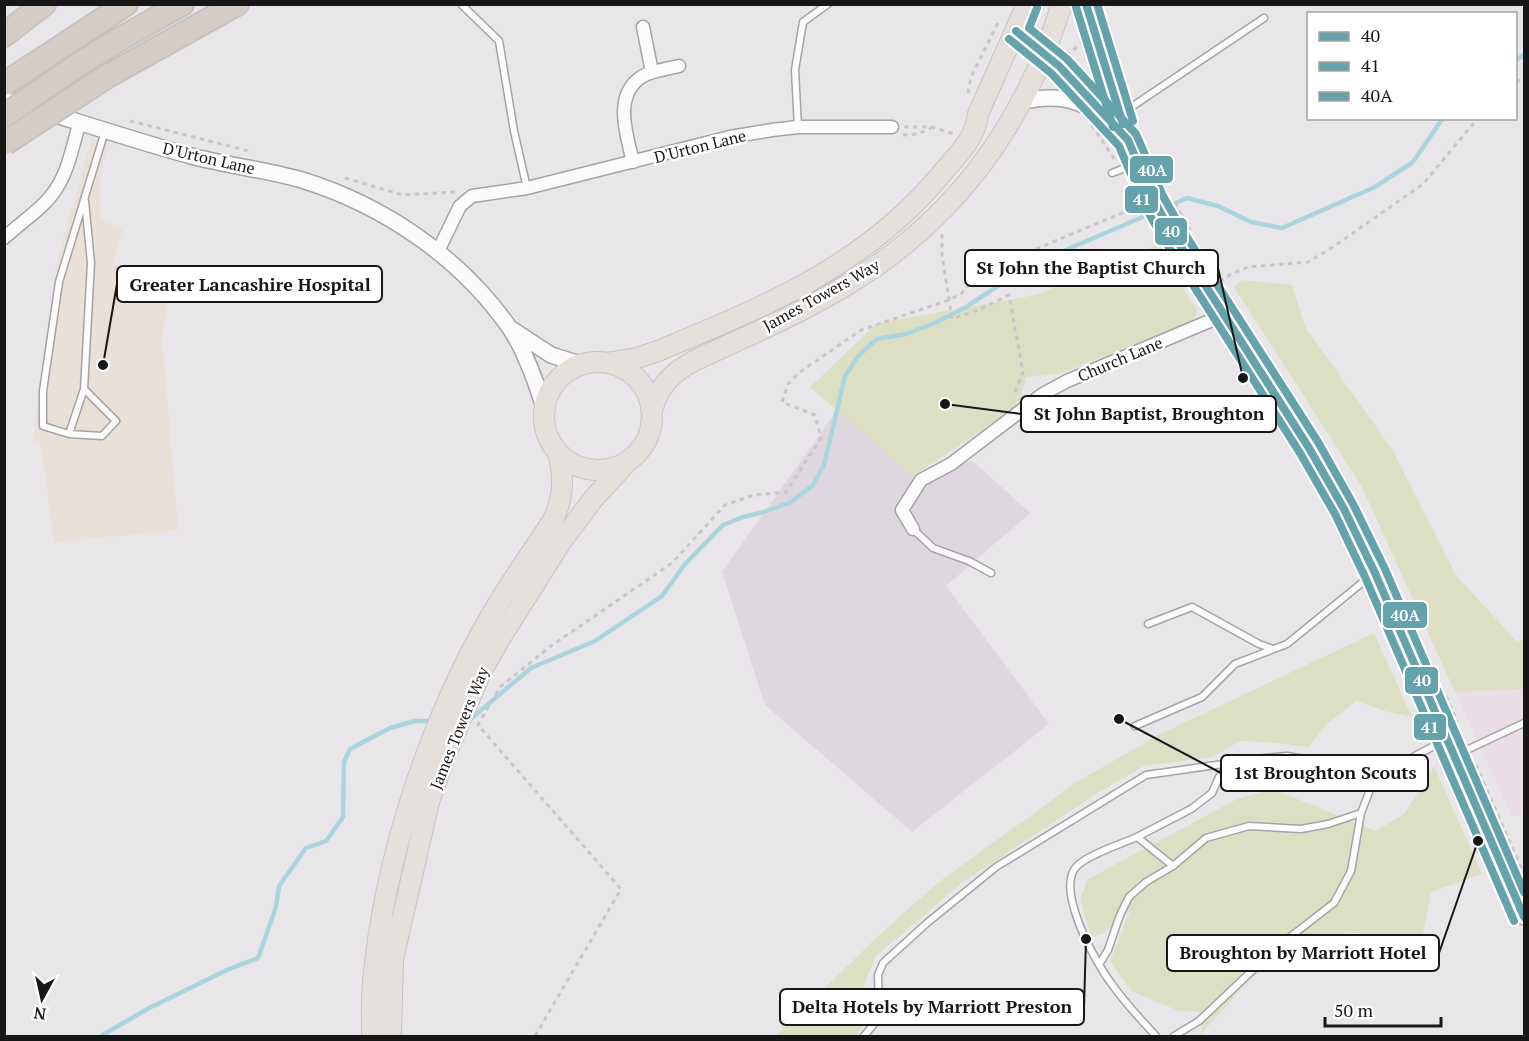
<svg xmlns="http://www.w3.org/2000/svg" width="1529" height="1041" font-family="'PT Serif',serif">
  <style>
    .commercial { fill: #eadde6 }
    .built { fill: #ded7df }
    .medical { fill: #e9e0d7 }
    .green { fill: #dddfc5 }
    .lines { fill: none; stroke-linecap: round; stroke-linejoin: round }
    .stream { stroke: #abd4df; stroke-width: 4.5 }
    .service-casing { stroke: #a5a3a5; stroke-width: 9 }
    .minor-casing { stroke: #a5a3a5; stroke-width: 15 }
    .tertiary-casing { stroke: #a5a3a5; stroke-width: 18 }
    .primary-casing { stroke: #c4c3c4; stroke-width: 22 }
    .motorway-casing { stroke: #c4c3c4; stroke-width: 26 }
    .path { stroke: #c8c7c8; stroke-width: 3; stroke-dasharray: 4.5 4.5; stroke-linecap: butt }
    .service { stroke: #fcfbfc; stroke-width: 6 }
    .minor { stroke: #fcfbfc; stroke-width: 12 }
    .tertiary { stroke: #fcfbfc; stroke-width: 15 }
    .primary { stroke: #e4dfdb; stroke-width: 20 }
    .motorway { stroke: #d5cdc5; stroke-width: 22 }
    .motorway-bridge-casing { stroke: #c4c3c4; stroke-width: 26; stroke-linecap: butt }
    .motorway-bridge { stroke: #d5cdc5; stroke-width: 22 }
    .bus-1-casing { stroke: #fff; stroke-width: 12 }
    .bus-2-casing { stroke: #fff; stroke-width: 12 }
    .bus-3-casing { stroke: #fff; stroke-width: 12 }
    .bus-1 { stroke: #65a2ab; stroke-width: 8 }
    .bus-2 { stroke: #65a2ab; stroke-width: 8 }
    .bus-3 { stroke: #65a2ab; stroke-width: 8 }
    .labels { text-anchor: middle; stroke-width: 5; stroke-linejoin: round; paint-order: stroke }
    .street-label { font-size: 16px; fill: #181718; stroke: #fff }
    .leader { fill: none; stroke: #181718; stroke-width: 2 }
    .callout-dot { fill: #181718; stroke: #fff; stroke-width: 2 }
    .callout { fill: #fff; stroke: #181718; stroke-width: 2 }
    .callout-label { font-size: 18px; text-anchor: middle; font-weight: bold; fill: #181718 }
    .line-badge { stroke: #fff; stroke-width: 2 }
    .badge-label { font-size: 16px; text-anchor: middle; font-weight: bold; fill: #fff }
  </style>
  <rect width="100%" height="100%" fill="#e9e6e9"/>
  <path class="commercial" d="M1524 638V814L1512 816 1449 678Z"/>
  <path class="built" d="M837 410 913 476 973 461 1030 513 946 586 1049 724 912 832 765 705 722 572Z"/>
  <path class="medical" d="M92 137 107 143 99 189 101 219 123 229 112 264 170 283 162 339 178 530 54 542 41 444 33 442 57 262Z"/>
  <path class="green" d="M1156 245 1197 310 1196 316 1193 321 1059 374 1026 377 1019 405 913 476 810 387 877 323 1036 295Z
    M1242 280 1292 285 1306 328 1392 449 1456 575 1517 642 1524 638V689L1455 692 1362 487 1234 287Z
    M1237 311 1291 396 1288 399 1234 313Z
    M1294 402 1340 480 1337 482 1291 404Z
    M1348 494 1460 735 1455 736 1344 497Z
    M1374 633 1412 717 1385 711 1356 701 1328 723 1308 747 1275 743 1240 741 1213 757 1144 766 1098 793 963 882 876 956 864 984 871 1016 856 1036H775L879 935 940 881 1077 782 1158 735Z
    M1474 764 1524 883V888L1469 766Z
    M1434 766 1482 874 1431 892 1421 943 1348 932 1286 949 1250 980 1202 1033V1036H1195L1202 1033 1199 1012 1179 1011 1131 991 1110 961 1130 911 1102 934 1091 936 1080 899 1088 879 1237 799 1273 789 1376 831 1405 813Z"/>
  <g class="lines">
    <path class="stream" d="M1516 60 1524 55
      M468 721 531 668 595 641 662 596 685 564 723 525 743 517 764 512 791 502 813 485 824 465 845 376 859 355 877 339 906 334 935 323 966 307 1007 280 1061 252 1187 198 1218 206 1251 222 1282 228 1375 187 1413 162 1443 118
      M101 1036 149 1008 227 970 258 958 276 907 279 886 306 848 326 841 343 817 344 762 350 749 390 728 415 721H433"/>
    <defs>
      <path id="service" d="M461 4 499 41 514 131 527 188
        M1121 114 1264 18
        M798 127 795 70 803 22 828 4
        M1112 173 1138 163
        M84 389 116 421 102 436 69 434 43 426V391L59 282 105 131
        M69 434 84 389 91 263 85 201
        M913 529 933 548 969 561 991 573
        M1148 624 1192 607 1259 644 1273 649
        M1135 726 1202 697 1235 664 1287 644 1374 573
        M1456 755 1524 723
        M1137 837C1121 844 1090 854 1078 865 1053 887 1096 963 1111 983 1125 1003 1140 1019 1156 1036
        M1173 866 1137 837 1191 809 1212 793 1219 777 1231 763
        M1100 963 1108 950 1120 915 1129 897 1146 882 1173 866 1206 838 1249 826 1301 829 1328 824 1361 813
        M864 1036 874 1024 879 1014 878 975 883 963 927 923 996 867 1146 775 1265 758 1287 756 1311 760 1371 787
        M1174 1036 1199 1021 1277 947 1334 903 1351 871 1361 813 1371 787 1415 756 1447 739"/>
      <path id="minor" d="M643 27 652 72
        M633 162C627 136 612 94 643 76 653 70 667 69 679 66
        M4 238C21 222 44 208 56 189 69 170 73 143 80 122
        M438 251 460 206 472 196 527 188 730 137 772 130 798 127H892
        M913 529 902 510 921 480 951 464 1043 394 1067 381 1224 315"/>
      <path id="tertiary" d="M1086 4C1110 82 1131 162 1172 233L1309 448 1344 509 1375 573 1524 917
        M1016 31 1059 66 1124 135
        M4 99C68 118 131 140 195 157 231 166 267 170 302 180 383 205 460 257 509 327 525 349 537 385 545 410
        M1023 101C1053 95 1071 97 1097 112
        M513 330 551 355 583 365"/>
      <path id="primary" d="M544 416a54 54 0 1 1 108 0a54 54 0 1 1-108 0Z
        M606 363 637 358 658 351C768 305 866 266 944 171 960 152 975 139 978 114L1027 4
        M652 409C656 398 661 387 670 378 688 360 715 352 737 341 773 325 808 308 842 288 954 222 1023 127 1062 4
        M372 1036C372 1018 371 1000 373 982 384 860 428 726 489 619 508 585 532 553 553 520 564 497 564 477 558 452
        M391 1036 393 959 429 802 444 759 481 672 499 640 561 542 594 498 628 461"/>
      <path id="motorway" d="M4 35 44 4
        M41 60 126 4
        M76 66 120 39 182 4
        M106 77 237 4"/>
    </defs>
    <use href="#service" class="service-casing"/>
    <use href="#minor" class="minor-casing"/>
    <use href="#tertiary" class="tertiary-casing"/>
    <use href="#primary" class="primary-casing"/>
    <use href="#motorway" class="motorway-casing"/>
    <path class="path" d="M1067 56 1082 42
      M1516 82 1524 77
      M968 93 971 77 998 23
      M130 121 249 151
      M1092 125 1116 162
      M904 127H932L954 134
      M903 135 918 134 931 128
      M345 178 403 195 456 192
      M1175 203 1192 234
      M942 234V255L952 319 980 309 1009 295 1023 372 1014 394
      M1220 282 1231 274 1248 267 1308 262 1333 247 1423 184 1478 118
      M1446 696 1458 723
      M1476 765 1524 874
      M535 1036 621 889 478 725 500 687 551 646 672 563 725 505 754 495 786 492 821 438 815 415 782 402 788 384 800 372 861 330 949 300 961 294 977 274 1141 205"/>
    <use href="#service" class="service"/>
    <use href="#minor" class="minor"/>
    <use href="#tertiary" class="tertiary"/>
    <use href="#primary" class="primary"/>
    <use href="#motorway" class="motorway"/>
    <defs>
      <path id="motorway-bridge" d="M4 84 41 60
        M4 116 76 66
        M5 143 106 77"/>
    </defs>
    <use href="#motorway-bridge" class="motorway-bridge-casing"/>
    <use href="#motorway-bridge" class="motorway-bridge"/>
    <defs>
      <path id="bus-1" d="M1086 4 1123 124
        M1016 31 1059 66 1128 140 1154 201 1172 233 1309 448 1344 509 1375 573 1524 917"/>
      <path id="bus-2" d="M1076 7 1113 127
        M1009 39 1052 74 1119 146 1144 205 1163 238 1300 453 1335 514 1365 577 1514 921"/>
      <path id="bus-3" d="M1097 4 1133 121
        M1037 8 1029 28 1067 59 1136 134 1163 196 1181 228 1318 442 1353 504 1385 569 1524 892"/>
    </defs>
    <use href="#bus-1" class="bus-1-casing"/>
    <use href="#bus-2" class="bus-2-casing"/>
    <use href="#bus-3" class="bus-3-casing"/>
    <use href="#bus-1" class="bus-1"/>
    <use href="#bus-2" class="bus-2"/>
    <use href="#bus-3" class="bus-3"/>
  </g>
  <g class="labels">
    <g class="street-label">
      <text transform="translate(700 146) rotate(-14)" y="6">D'Urton Lane</text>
      <text transform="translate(209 158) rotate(13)" y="6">D'Urton Lane</text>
      <text transform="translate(821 295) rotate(-29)" y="6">James Towers Way</text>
      <text transform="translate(1120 359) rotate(-23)" y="6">Church Lane</text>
      <text transform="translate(459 728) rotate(-68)" y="6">James Towers Way</text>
    </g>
  </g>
  <path class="leader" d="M1243 378L1218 268M103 365L117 284M945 404L1021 414M1119 719L1221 773M1478 841L1439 953M1086 939L1084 1007"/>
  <g class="callout-dot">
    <circle cx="1243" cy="378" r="6"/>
    <circle cx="103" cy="365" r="6"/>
    <circle cx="945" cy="404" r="6"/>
    <circle cx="1119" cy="719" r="6"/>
    <circle cx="1478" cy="841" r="6"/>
    <circle cx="1086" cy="939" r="6"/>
  </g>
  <g class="callout">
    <rect x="965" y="250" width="253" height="36" rx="6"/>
    <rect x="117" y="266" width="265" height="36" rx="6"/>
    <rect x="1021" y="396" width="255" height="36" rx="6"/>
    <rect x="1221" y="755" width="207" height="36" rx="6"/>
    <rect x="1167" y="935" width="272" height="36" rx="6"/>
    <rect x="780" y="989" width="304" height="36" rx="6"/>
  </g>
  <g class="callout-label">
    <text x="1091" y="274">St John the Baptist Church</text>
    <text x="250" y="291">Greater Lancashire Hospital</text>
    <text x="1149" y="420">St John Baptist, Broughton</text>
    <text x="1325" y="779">1st Broughton Scouts</text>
    <text x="1303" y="959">Broughton by Marriott Hotel</text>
    <text x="932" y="1013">Delta Hotels by Marriott Preston</text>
  </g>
  <g class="line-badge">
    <rect x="1129" y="155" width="45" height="29" rx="6" fill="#65a2ab"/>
    <rect x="1124" y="185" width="35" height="29" rx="6" fill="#65a2ab"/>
    <rect x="1154" y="217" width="34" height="29" rx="6" fill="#65a2ab"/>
    <rect x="1382" y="601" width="46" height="28" rx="6" fill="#65a2ab"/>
    <rect x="1404" y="666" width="35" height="29" rx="6" fill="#65a2ab"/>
    <rect x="1413" y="713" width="34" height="28" rx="6" fill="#65a2ab"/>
  </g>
  <g class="badge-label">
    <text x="1152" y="176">40A</text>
    <text x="1142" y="205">41</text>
    <text x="1171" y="237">40</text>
    <text x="1405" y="621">40A</text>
    <text x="1422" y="686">40</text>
    <text x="1430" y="733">41</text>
  </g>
  <rect width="1529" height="1041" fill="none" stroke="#181718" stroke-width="12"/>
  <rect x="1307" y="12" width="210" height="108" fill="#ffffff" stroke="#a3a2a3" stroke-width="1.5"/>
  <rect x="1319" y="32" width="30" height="9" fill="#65a2ab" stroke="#a3a2a3" stroke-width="1.5"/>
  <text x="1361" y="42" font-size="18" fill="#181718">40</text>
  <rect x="1319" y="62" width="30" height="9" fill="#65a2ab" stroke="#a3a2a3" stroke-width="1.5"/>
  <text x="1361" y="72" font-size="18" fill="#181718">41</text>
  <rect x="1319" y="92" width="30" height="9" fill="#65a2ab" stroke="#a3a2a3" stroke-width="1.5"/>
  <text x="1361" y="102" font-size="18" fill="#181718">40A</text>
  <g transform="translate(42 999) rotate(188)" stroke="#ffffff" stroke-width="4.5" paint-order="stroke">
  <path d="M0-4.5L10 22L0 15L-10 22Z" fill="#181718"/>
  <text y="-9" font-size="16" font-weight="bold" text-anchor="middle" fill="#181718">N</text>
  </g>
  <path d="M1325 1017v9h116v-9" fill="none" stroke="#181718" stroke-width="3"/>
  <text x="1334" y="1017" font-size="18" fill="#181718" stroke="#ffffff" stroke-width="4.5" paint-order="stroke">50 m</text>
</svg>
